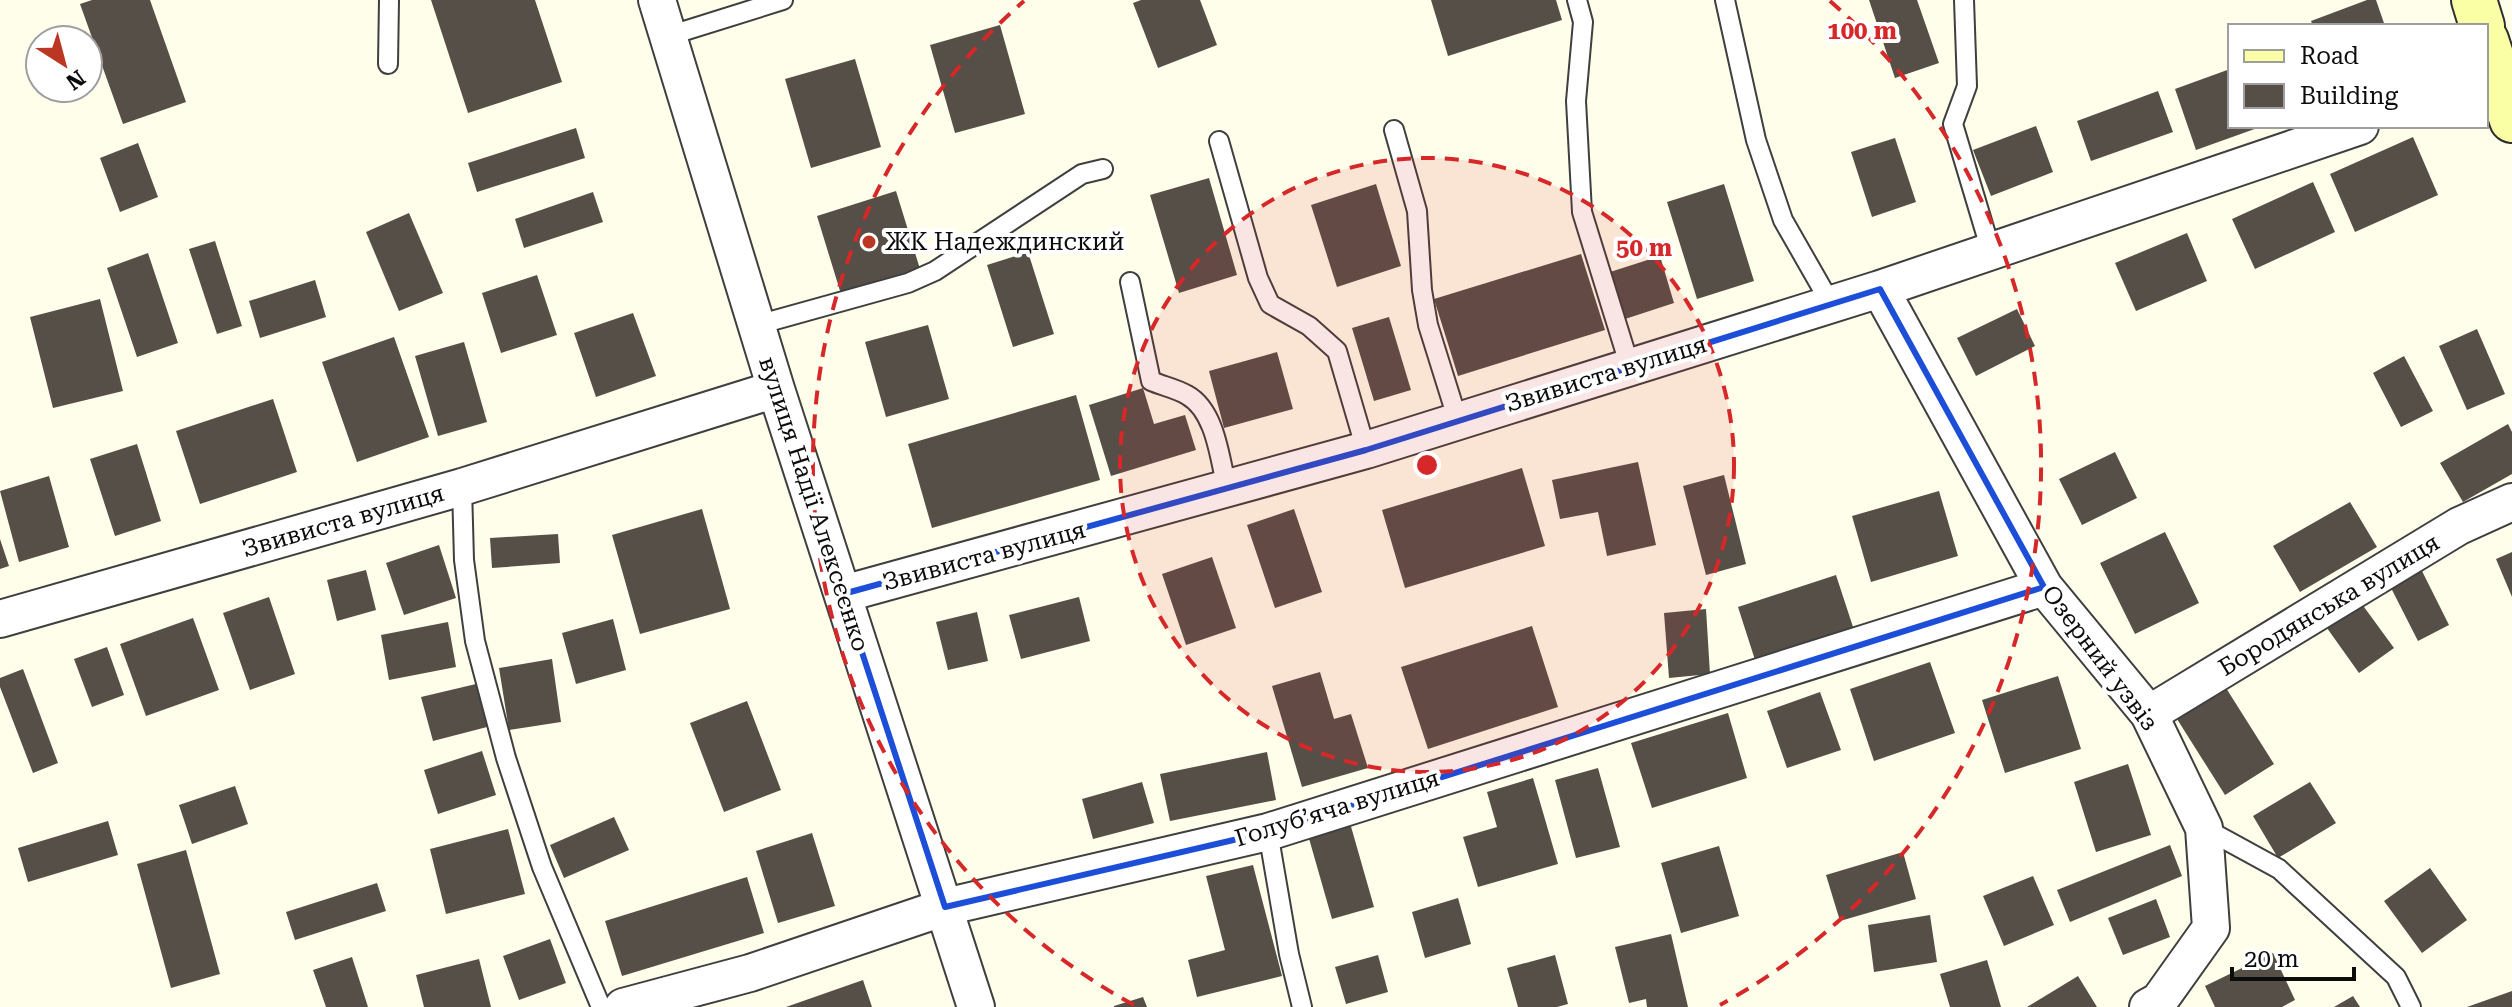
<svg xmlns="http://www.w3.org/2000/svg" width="2512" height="1007" font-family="'Roboto Serif',serif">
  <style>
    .building { fill: #554f48 }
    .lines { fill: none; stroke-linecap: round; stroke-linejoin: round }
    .lane-casing { stroke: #3f3f3f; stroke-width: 22 }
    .street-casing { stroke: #3f3f3f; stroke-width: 40 }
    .secondary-casing { stroke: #2e2e2e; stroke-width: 48 }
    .lane { stroke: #fff; stroke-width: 18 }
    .street { stroke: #fff; stroke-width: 36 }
    .secondary { stroke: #faffa6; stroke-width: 44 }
    .marked { fill: none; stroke: #1d4ed8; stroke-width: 6; stroke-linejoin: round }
    .ring { fill: none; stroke: #d62828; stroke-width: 4; stroke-dasharray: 14 10 }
    .poi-dot { fill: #bc3624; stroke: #fff; stroke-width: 3 }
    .labels { text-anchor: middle; stroke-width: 8; stroke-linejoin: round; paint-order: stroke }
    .poi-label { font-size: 24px; fill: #0c0c0c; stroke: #fff; text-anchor: start }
    .street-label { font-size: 24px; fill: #0c0c0c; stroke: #fff }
    .centre { fill: #d62828; stroke: #fff; stroke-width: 4 }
    .ring-label { font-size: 24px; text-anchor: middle; font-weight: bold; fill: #d62828; stroke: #fff; stroke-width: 8; stroke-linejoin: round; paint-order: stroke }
  </style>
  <rect width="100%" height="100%" fill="#fffeeb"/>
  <path class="building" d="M92 0H150L186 102 123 124 80 4Z
    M431 0H535L562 82 468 113Z
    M1141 0H1200L1217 45 1158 68 1133 3Z
    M1431 0H1556L1562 20 1448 56Z
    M1869 0H1917L1939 63 1895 78Z
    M2367 0H2376L2385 26H2313L2311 21Z
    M1000 25 1025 114 955 133 930 45Z
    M855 59 881 147 811 168 785 79Z
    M2230 69V126H2263L2196 150 2175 89Z
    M2158 91 2173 132 2091 161 2077 121Z
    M2036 126 2053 172 1991 196 1973 150Z
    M576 128 585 158 477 192 468 163Z
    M2413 137 2438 195 2355 232 2330 174Z
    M1895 138 1916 202 1872 217 1851 152Z
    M138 143 158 197 120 212 100 158Z
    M1209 178 1237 275 1179 293 1150 195Z
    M2313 182 2335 232 2255 269 2232 219Z
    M1376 184 1401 266 1337 287 1311 205Z
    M1724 184 1754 281 1697 299 1667 202Z
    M896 191 920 269 841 294 817 216Z
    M593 192 603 222 524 248 515 219Z
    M409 213 443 293 399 311 366 232Z
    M2187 233 2207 281 2136 311 2115 263Z
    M215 241 242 326 217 334 189 249Z
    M1028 252 1054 334 1013 347 987 265Z
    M148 253 178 343 137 357 107 268Z
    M1581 254 1605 330 1458 376 1434 299Z
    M1660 256 1674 303 1622 320 1607 273Z
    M537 275 557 335 501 353 482 293Z
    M315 280 326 317 260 338 249 301Z
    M100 299 123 391 53 408 30 317Z
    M2017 309 2035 346 1976 376 1957 338Z
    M633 313 656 376 596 397 574 333Z
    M1389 317 1411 390 1374 401 1352 328Z
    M928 325 949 399 886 417 865 342Z
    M2477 329 2505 394 2467 410 2439 346Z
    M394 337 429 437 357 462 322 362Z
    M464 342 487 422 438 436 415 356Z
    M1277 352 1293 409 1224 428 1209 371Z
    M2404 356 2433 411 2401 427 2373 373Z
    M1143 388 1154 424 1185 415 1196 450 1111 476 1089 405Z
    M1076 395 1100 480 932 528 908 444Z
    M273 399 297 472 200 504 176 431Z
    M2508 424 2512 432V474L2463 502 2440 463Z
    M137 444 161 521 115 536 90 459Z
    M2115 452 2137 498 2082 525 2059 479Z
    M1638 462 1656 545 1607 556 1598 512 1560 519 1552 480Z
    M1522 468 1545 546 1405 588 1382 510Z
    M1724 475 1746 564 1706 575 1683 486Z
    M49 476 69 547 19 562 0 491Z
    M1939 491 1958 556 1871 582 1852 516Z
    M2350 502 2377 547 2300 592 2273 546Z
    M702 509 730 609 640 634 612 535Z
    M1294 509 1322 592 1275 608 1247 525Z
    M2165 532 2199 603 2135 634 2100 563Z
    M558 534 560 563 492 568 490 538Z
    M0 539 9 566 0 569Z
    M439 545 456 598 404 615 386 563Z
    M2512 552V597L2496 559Z
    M1212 557 1236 628 1186 645 1162 574Z
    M2421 569 2449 625 2418 641 2389 584Z
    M366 570 376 610 337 621 327 580Z
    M1836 575 1854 630 1756 663 1738 607Z
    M2356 596 2394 648 2359 673 2322 621Z
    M269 597 295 674 250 690 223 613Z
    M1079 597 1090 641 1021 659 1009 615Z
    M1706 609 1710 674 1669 678 1664 613Z
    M977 612 988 661 948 670 936 622Z
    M193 618 219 690 146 716 120 644Z
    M613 619 626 670 576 684 562 633Z
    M448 622 456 667 389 680 381 635Z
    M1532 626 1558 707 1428 749 1401 667Z
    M107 647 124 695 92 707 74 659Z
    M552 659 561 722 509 730 499 668Z
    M1930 662 1955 733 1874 761 1850 689Z
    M23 669 58 763 33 773 0 687V678Z
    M1320 672 1334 719 1351 714 1368 768 1302 787 1272 686Z
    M2058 676 2081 749 2005 773 1982 700Z
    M476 684 487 727 433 741 421 697Z
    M2226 688 2274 764 2225 795 2177 719Z
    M1820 692 1841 750 1787 768 1767 711Z
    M747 701 781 790 724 812 690 723Z
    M1728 713 1747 778 1652 808 1631 743Z
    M482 751 496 795 438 814 424 770Z
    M1267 752 1276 800 1170 821 1160 774Z
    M2128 764 2151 835 2096 852 2074 782Z
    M1598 768 1620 847 1576 858 1555 780Z
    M1533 778 1558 864 1478 887 1463 837 1497 827 1487 792Z
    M1142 782 1154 823 1093 839 1082 799Z
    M2310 782 2336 823 2278 858 2253 816Z
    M235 786 248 824 192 844 179 805Z
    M614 817 629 850 564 878 550 845Z
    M108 821 118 855 28 882 18 848Z
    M1350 823 1374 907 1332 919 1308 835Z
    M508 829 525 894 446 914 430 849Z
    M812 833 835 906 778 923 756 851Z
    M2170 845 2182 876 2070 922 2057 890Z
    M1719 846 1739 916 1681 933 1661 863Z
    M186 850 220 974 171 988 137 864Z
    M1903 852 1916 899 1840 921 1826 875Z
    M1253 865 1282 976 1197 997 1188 960 1225 950 1206 876Z
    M2430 868 2467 920 2422 953 2384 901Z
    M2033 876 2054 925 2004 946 1983 896Z
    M747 877 764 933 622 976 605 921Z
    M377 883 386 911 295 940 286 912Z
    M1458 898 1471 944 1425 958 1412 912Z
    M2156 899 2170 937 2123 955 2108 918Z
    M1930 915 1937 962 1874 972 1868 925Z
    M1671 934 1688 1007H1647L1646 999 1629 1003 1615 947Z
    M550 939 566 983 519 1000 503 956Z
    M2273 953 2295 1000 2282 1007H2215L2205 986Z
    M1378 955 1388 992 1346 1004 1335 967Z
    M1555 955 1568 1004 1557 1007H1518L1507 968Z
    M352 957 368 1007H326L313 970Z
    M479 959 491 1007H424L416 975Z
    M1987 960 2001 1007H1950L1940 974Z
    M2078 976 2097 1007H2027Z
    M863 980 872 1007H786Z
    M2512 991V1007H2467Z
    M2353 996 2360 1007H2334Z
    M1143 997 1147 1007H1114V1006Z"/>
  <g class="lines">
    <defs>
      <path id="lane" d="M1577 0 1583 22 1576 101 1582 212 1630 367
        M1725 0 1756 140 1783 220 1831 304
        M1964 0 1967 86 1953 124 1991 251
        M668 36 783 0
        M388 64 389 0
        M1394 130 1417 211 1422 290 1428 325 1458 421
        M1219 141 1258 278 1270 304 1309 326 1337 351 1366 450
        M1130 282 1151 381C1163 386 1177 389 1187 395 1216 411 1220 460 1227 489
        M757 325 908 283 935 271 1082 174 1103 169
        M462 487 464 560 475 641 506 758 542 867 601 1007
        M2204 828 2279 869 2396 977 2411 1007
        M1268 832 1289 954 1302 1007"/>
      <path id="street" d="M657 0 776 389 976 1007
        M1880 289 2044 587 2149 714 2204 828 2211 928 2159 1001 2148 1007
        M843 594 1366 450 1880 289 2360 126
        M0 619 462 487 776 389
        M2149 714 2459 526 2512 502
        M623 1007 750 973 945 907 1268 832 2044 587"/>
      <path id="secondary" d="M2474 0 2482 26
        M2486 40 2512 120"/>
    </defs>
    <use href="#lane" class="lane-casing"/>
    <use href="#street" class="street-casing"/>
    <use href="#secondary" class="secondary-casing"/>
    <use href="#lane" class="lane"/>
    <use href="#street" class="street"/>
    <use href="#secondary" class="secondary"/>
  </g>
  <path class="marked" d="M1880 289 2044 587 1268 832 945 907 843 594 1366 450Z"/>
  <circle cx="1427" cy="465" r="307" fill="#d62828" fill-opacity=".12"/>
  <g class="ring">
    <circle cx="1427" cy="465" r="307"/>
    <path d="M1134 1005A615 615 0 0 1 1024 1M1830 1A615 615 0 0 1 1720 1005"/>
  </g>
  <circle class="poi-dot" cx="869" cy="242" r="8"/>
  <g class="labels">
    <g class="poi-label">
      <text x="885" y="250">ЖК Надеждинский</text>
    </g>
    <g class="street-label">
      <text transform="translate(1606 374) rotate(-17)" y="8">Звивиста вулиця</text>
      <text transform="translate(814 504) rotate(72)" y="8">вулиця Надії Алексєєнко</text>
      <text transform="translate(343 521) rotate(-16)" y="8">Звивиста вулиця</text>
      <text transform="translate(984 556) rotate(-15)" y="8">Звивиста вулиця</text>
      <text transform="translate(2329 605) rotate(-31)" y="8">Бородянська вулиця</text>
      <text transform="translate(2100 658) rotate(53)" y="8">Озерний узвіз</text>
      <text transform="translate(1337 808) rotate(-17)" y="8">Голубʼяча вулиця</text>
    </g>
  </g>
  <circle cx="1427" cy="465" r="12" class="centre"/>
  <g class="ring-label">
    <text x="1862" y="39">100 m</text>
    <text x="1644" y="256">50 m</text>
  </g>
  <rect x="2228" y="24" width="260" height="104" fill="#ffffff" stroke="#9e9e9e" stroke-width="2"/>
  <rect x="2244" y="50" width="40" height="12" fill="#faffa6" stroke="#9e9e9e" stroke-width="2"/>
  <text x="2300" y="64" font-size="24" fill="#0c0c0c">Road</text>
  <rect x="2244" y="84" width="40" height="24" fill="#554f48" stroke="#9e9e9e" stroke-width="2"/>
  <text x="2300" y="104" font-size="24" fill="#0c0c0c">Building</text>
  <g transform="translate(64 64) rotate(144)"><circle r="38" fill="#ffffff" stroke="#9e9e9e" stroke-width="2"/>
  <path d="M0-6L14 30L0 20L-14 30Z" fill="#bc3624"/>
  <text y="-12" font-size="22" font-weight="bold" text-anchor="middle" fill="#0c0c0c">N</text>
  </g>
  <path d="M2232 967v12h122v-12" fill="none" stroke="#0c0c0c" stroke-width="4"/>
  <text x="2244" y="967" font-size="24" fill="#0c0c0c" stroke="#ffffff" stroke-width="6" paint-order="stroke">20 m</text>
</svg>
